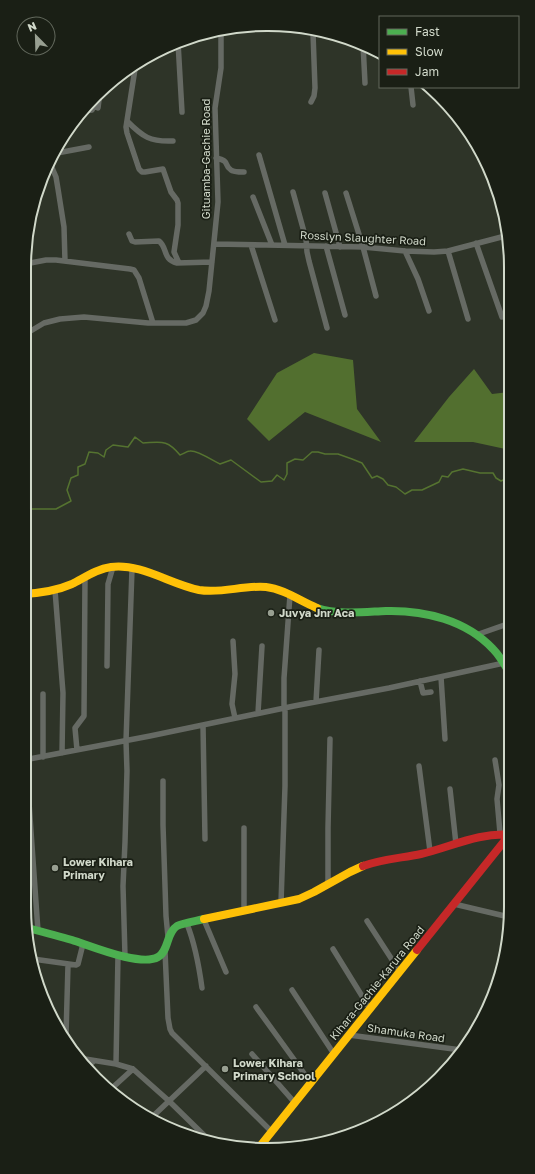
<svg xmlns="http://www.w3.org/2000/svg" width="535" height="1174" font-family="'Golos Text',sans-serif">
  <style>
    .forest { fill: #526f2f }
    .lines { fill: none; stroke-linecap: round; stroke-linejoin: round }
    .stream { stroke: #557330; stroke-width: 1.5 }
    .street { stroke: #666a64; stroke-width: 5.5 }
    .fast { stroke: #4caf50; stroke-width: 8 }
    .slow { stroke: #ffc107; stroke-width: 8 }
    .jam { stroke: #c62828; stroke-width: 8 }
    .poi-dot { fill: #989f91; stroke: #1a1f15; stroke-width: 1.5 }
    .labels { text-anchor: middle; stroke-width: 3.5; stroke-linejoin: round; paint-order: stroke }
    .street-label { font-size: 11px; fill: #d1d9ca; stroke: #1a1f15 }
    .poi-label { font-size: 11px; font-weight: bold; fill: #d1d9ca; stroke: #1a1f15; text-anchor: start }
    .rim { fill: none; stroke: #d1d9ca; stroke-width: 2 }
  </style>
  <rect width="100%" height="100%" fill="#2e3428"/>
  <path class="forest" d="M314 353 353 360 357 409 381 442 305 412 269 441 247 419 277 373Z
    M474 369 492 394 509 392 510 450 473 442H414L449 397Z"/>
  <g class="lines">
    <path class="stream" d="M24 509H56L71 501 67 490 71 478 78 475V467L85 464 89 452 98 453 104 457 106 450 113 445 128 447 135 437 143 443C161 442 167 439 180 455 183 454 187 451 190 451 197 450 212 460 220 464L231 460 261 482 272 481 277 475 284 480 287 474V463L295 459 303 460 312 452H318L325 454H338L352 459 362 463 372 478 377 476 383 479 388 485 396 487 405 494 412 490H422L439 482 442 476 448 477 452 472 463 469 480 473H493L496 478 501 481 510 477"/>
    <path class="street" d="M178 42 182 112
      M363 44 365 83
      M135 69 126 127 127 133 139 169 142 172H145L163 169 164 172 171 192 177 200 178 203V225L174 252 179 263
      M411 87 413 105
      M311 102 314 96 315 88 313 33
      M98 108 100 92
      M85 111 92 110 96 102 99 100
      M127 121C143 137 150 142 173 141
      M57 153 89 147
      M259 155 285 245
      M216 158C231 161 223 165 231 170 233 172 240 172 244 172
      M50 163 56 177 58 189 64 227 65 261
      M293 192 306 239 307 252 309 261 327 328
      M325 193 340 247
      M346 193 363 247 376 296
      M253 197 272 245
      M129 234 132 241 135 242 159 241C168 248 162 259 177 263L212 262
      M503 236 509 252
      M476 243 502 317
      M214 244 363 247 405 251 434 252 448 251 509 235
      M251 245 275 320
      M326 246 345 315
      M405 251 418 279 429 311
      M448 251 468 319
      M25 264 46 260H56L130 269 134 270 139 278 153 323
      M24 335 44 323 60 319 84 317 148 323H186L196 320 203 313 206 306 209 291 218 202 215 108 221 68V33
      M55 590 63 693 62 753
      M476 635 510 623
      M233 641 235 674 232 704 235 718
      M107 666 108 584 113 567
      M441 677 445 739
      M420 681 423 693 431 692
      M24 688 28 759
      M43 694V757
      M316 702 319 650
      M284 708V678L290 595
      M258 713 262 646
      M203 725 205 839
      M77 750 75 728 84 716 85 578
      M24 760 150 736 294 706 389 688 504 663
      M26 760 38 931
      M495 760 499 785 497 799 500 833
      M419 766 430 851
      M163 781V825L166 916 168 937
      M450 789 456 844
      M244 828V911
      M328 885V828L330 739
      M281 903 285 786V708
      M454 904 509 917
      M204 920 226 972
      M367 921 400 972
      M187 924C195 944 199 966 202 988
      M333 949 370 1009
      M165 951 168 1018 170 1029 172 1033 272 1132
      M125 956 123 886 125 842 127 771 126 741 132 569
      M33 959 76 965 78 964 83 944
      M292 990 334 1054
      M256 1007 311 1083
      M66 1035 68 965
      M349 1035 461 1050
      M252 1054 295 1103
      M79 1058 116 1064 133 1069 169 1101 211 1142
      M116 1064 118 955
      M86 1068 94 1061
      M446 1071 452 1064
      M111 1089 133 1069
      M150 1119 206 1066"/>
    <path class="fast" d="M317 608C339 615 363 612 386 611 424 610 466 620 493 649 500 656 505 665 510 674
      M28 928C43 932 58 936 72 940 91 946 141 967 158 957 169 951 166 933 177 926 183 923 196 921 204 919"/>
    <path class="slow" d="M24 594C40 593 56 591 72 584 84 578 96 569 111 567 141 563 170 584 199 590 221 594 243 585 266 587 284 589 300 601 317 608
      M204 919 299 899 314 892 350 872 363 866
      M261 1145 417 950"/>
    <path class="jam" d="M363 866C382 859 402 858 421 854 451 847 479 832 511 835
      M417 950 506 839 511 836"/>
  </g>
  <g class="poi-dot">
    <circle cx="271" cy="613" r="4"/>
    <circle cx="55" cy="868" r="4"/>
    <circle cx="225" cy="1069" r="4"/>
  </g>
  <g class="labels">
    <g class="street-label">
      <text transform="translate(206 159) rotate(-90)" y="4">Gituamba-Gachie Road</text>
      <text transform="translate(363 238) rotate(3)" y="4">Rosslyn Slaughter Road</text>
      <text transform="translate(377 983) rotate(-51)" y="4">Kihara-Gachie-Karura Road</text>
      <text transform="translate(406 1033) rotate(8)" y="4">Shamuka Road</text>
    </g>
    <g class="poi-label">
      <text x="279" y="617">Juvya Jnr Aca</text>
      <text x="63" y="866">Lower Kihara<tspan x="63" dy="13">Primary</tspan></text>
      <text x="233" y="1067">Lower Kihara<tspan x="233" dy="13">Primary School</tspan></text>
    </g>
  </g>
  <path d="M0 0H535V1174H0ZM267 31H268A236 236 0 0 1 504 267V907A236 236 0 0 1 268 1143H267A236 236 0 0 1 31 907V267A236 236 0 0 1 267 31Z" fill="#1a1f15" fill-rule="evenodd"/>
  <path class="rim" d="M267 31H268A236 236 0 0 1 504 267V907A236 236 0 0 1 268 1143H267A236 236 0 0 1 31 907V267A236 236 0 0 1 267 31Z"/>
  <rect x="379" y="16" width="140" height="72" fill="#1a1f15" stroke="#63695d"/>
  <rect x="387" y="29" width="20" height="6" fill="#4caf50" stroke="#63695d"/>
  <text x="415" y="36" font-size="12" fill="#d1d9ca">Fast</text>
  <rect x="387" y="49" width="20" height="6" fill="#ffc107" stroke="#63695d"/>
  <text x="415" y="56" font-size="12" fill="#d1d9ca">Slow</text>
  <rect x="387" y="69" width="20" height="6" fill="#c62828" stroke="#63695d"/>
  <text x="415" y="76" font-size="12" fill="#d1d9ca">Jam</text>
  <g transform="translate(36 36) rotate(337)"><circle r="19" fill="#1a1f15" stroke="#63695d"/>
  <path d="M0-3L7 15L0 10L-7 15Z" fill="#989f91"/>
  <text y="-6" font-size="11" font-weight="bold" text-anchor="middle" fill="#d1d9ca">N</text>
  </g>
</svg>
